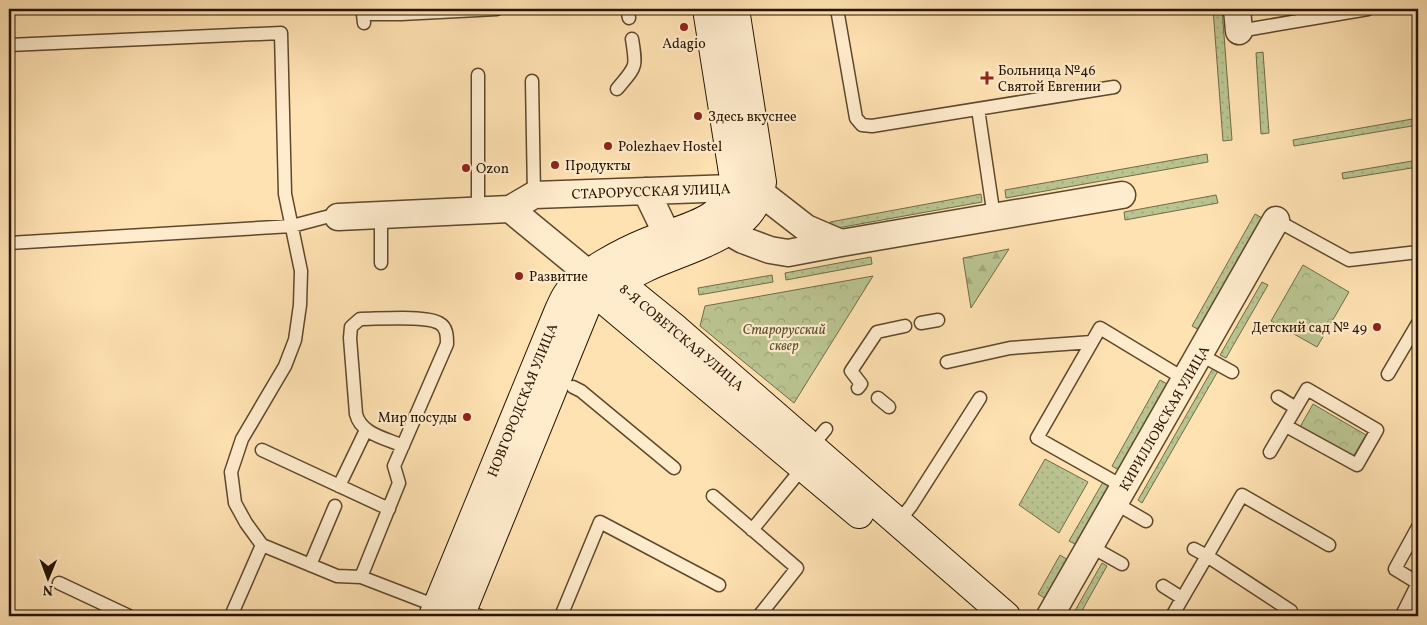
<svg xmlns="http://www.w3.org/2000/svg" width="1427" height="625" font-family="Vollkorn,serif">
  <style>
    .grass { fill: url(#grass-dots); stroke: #706c48 }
    .forest { fill: url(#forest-firs); stroke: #706c48 }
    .park { fill: url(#park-crowns); stroke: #706c48 }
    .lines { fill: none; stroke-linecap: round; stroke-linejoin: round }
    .lane-casing { stroke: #5d482c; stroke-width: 15 }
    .street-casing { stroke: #5d482c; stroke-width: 29 }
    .secondary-casing { stroke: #271400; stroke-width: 30 }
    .lane { stroke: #ffeccd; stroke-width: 12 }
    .street { stroke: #ffeccd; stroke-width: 26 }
    .secondary { stroke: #ffeccd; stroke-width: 28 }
    .poi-dot { fill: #8f2418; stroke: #ffeccd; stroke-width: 2 }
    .labels { text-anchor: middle; stroke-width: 4.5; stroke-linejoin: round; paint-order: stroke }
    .poi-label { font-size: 14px; fill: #271400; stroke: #ffeccd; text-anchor: start }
    .street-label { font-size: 14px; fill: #271400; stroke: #ffeccd }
    .park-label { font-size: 14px; font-style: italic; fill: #5a5233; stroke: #ffeccd }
  </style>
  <defs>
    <pattern id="grass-dots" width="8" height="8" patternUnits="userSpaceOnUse" patternTransform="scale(1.25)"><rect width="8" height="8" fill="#bac491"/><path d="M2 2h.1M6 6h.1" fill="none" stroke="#a0a87b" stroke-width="1.8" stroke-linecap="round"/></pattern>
    <pattern id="forest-firs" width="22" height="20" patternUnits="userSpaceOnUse" patternTransform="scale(1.25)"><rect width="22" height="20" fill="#bac491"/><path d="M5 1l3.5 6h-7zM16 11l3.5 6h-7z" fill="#a0a87b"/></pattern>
    <pattern id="park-crowns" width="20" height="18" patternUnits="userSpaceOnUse" patternTransform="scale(1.25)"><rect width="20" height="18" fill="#bac491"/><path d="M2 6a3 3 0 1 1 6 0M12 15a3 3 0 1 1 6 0" fill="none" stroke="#a0a87b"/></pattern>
  </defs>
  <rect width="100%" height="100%" fill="#ffe2b2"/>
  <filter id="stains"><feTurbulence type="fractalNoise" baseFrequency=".004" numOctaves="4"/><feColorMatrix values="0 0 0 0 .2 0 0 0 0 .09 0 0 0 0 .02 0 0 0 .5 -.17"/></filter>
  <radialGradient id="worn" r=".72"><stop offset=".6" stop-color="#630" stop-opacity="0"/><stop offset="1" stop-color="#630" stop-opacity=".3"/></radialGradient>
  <path class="grass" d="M1213 9H1222L1232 140 1223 141Z
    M1263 52 1269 133 1261 134 1256 53Z
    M1418 118V125L1294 146 1293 140Z
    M1207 154 1208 162 1006 198 1005 190Z
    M1418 160V167L1343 179 1342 173Z
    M981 194 982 202 832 229 830 222Z
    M1216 195 1218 203 1125 220 1124 212Z
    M1255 214 1264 219 1201 331 1192 326Z
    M871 257 872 264 786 280 785 273Z
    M772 275 773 282 699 295 698 288Z
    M1262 282 1268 285 1226 358 1220 355Z
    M1213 368 1218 371 1142 503 1138 500Z
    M1160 380 1169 385 1120 471 1112 466Z
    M1045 459 1088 482 1059 533 1019 505Z
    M1103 482 1110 487 1077 545 1069 541Z
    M1060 555 1068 560 1046 599 1038 594Z
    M1102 563 1107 566 1079 616H1072Z"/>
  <path class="forest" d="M1009 249 971 308 963 258Z"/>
  <path class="park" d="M1303 265 1349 292 1317 347 1271 321Z
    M873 276 794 403 700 326 705 306Z
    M1313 404 1366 435 1353 457 1300 427Z"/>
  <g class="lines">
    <defs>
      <path id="lane" d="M627 9 629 18
        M837 9 856 118 862 125 872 126 1114 87
        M364 23 363 14H401L497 9
        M1239 31 1368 9
        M9 45 281 33 285 194 301 271 300 305 295 340 285 366 242 439 231 472 235 503 246 523 262 545 337 576 361 577 439 607
        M532 81 534 195
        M617 89C636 66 637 69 632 39
        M978 109 994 217
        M478 210V75
        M381 215V263
        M1276 220 1349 260 1418 252
        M9 243 292 226 326 217H338
        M921 323 938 320
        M1201 355 1232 372
        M947 362 1010 348 1092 342
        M1388 374 1418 323
        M573 387 581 391 674 468
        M858 388 861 384 851 371 877 332 905 326
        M1278 397 1296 408
        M878 398 889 407
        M811 447 826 429
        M262 450 389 509
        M1270 452 1307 389 1377 430 1357 465 1286 426
        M339 486 366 430
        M1124 487 1037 438 1100 328 1186 380
        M713 496 797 568 759 616
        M1115 503 1146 521
        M898 522 911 506 980 398
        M1418 527 1395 569 1418 583
        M752 530 804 466
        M1090 546 1122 564
        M310 565 335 506
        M361 577 399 483 394 466 447 344C447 336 447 327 439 323 426 315 378 319 360 319L351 327 350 338 356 414C361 434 385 438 403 446
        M59 583 129 616
        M1163 586 1182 598
        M459 609 480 616
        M1402 615 1418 583
        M231 616 262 545
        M561 616 600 522 719 585
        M1172 616 1207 556 1194 549
        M1287 616 1291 611 1207 556 1242 495 1329 545"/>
      <path id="street" d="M1237 9 1239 31
        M646 191 676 253
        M510 209 589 274
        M338 217 510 209 534 195 733 188 761 193 806 228 841 243
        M713 217 727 231 743 240 770 250 788 253 841 243 1122 195
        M1050 616 1276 220"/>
      <path id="secondary" d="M602 278 618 282 676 329 1006 616
        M592 280 598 295 859 514
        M433 616 559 310C562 304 564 298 568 293 581 273 625 251 647 242 682 227 728 224 734 179L707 9
        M460 616 587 305C604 290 624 278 645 268 683 249 758 235 762 182L735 9"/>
    </defs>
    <use href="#lane" class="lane-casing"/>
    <use href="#street" class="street-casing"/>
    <use href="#secondary" class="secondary-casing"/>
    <use href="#lane" class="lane"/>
    <use href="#street" class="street"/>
    <use href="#secondary" class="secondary"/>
  </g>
  <g class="poi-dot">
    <circle cx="684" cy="27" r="5"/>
    <path d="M984.5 70.5h5v5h5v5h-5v5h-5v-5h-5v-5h5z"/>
    <circle cx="698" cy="116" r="5"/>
    <circle cx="608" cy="146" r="5"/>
    <circle cx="555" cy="165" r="5"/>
    <circle cx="466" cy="168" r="5"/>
    <circle cx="519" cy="276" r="5"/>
    <circle cx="1377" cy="327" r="5"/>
    <circle cx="467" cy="417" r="5"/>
  </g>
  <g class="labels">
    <g class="poi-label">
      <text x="684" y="48" text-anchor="middle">Adagio</text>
      <text x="998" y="75">Больница №46<tspan x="998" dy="16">Святой Евгении</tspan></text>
      <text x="708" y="121">Здесь вкуснее</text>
      <text x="618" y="151">Polezhaev Hostel</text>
      <text x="565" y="170">Продукты</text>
      <text x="476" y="173">Ozon</text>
      <text x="529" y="281">Развитие</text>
      <text x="1367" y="332" text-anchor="end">Детский сад № 49</text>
      <text x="457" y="422" text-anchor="end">Мир посуды</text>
    </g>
    <g class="street-label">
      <text transform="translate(651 191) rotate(-2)" y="5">СТАРОРУССКАЯ УЛИЦА</text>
      <text transform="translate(682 337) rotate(40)" y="5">8-Я СОВЕТСКАЯ УЛИЦА</text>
      <text transform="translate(522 400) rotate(-68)" y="5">НОВГОРОДСКАЯ УЛИЦА</text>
      <text transform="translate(1164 418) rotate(-60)" y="5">КИРИЛЛОВСКАЯ УЛИЦА</text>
    </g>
    <g class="park-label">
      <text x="784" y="334">Старорусский<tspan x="784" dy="16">сквер</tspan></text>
    </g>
  </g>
  <rect width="1427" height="625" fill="none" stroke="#ffe2b2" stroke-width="30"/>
  <rect x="10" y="10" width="1407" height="605" fill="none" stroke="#271400" stroke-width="2.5"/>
  <rect x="15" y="15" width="1397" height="595" fill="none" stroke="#271400"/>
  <g transform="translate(48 578) rotate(181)" stroke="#ffeccd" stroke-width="4" paint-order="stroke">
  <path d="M0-4L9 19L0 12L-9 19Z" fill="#271400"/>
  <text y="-8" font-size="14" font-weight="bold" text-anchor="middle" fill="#271400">N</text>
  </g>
  <rect width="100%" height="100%" filter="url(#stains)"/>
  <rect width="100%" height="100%" fill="url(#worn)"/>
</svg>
